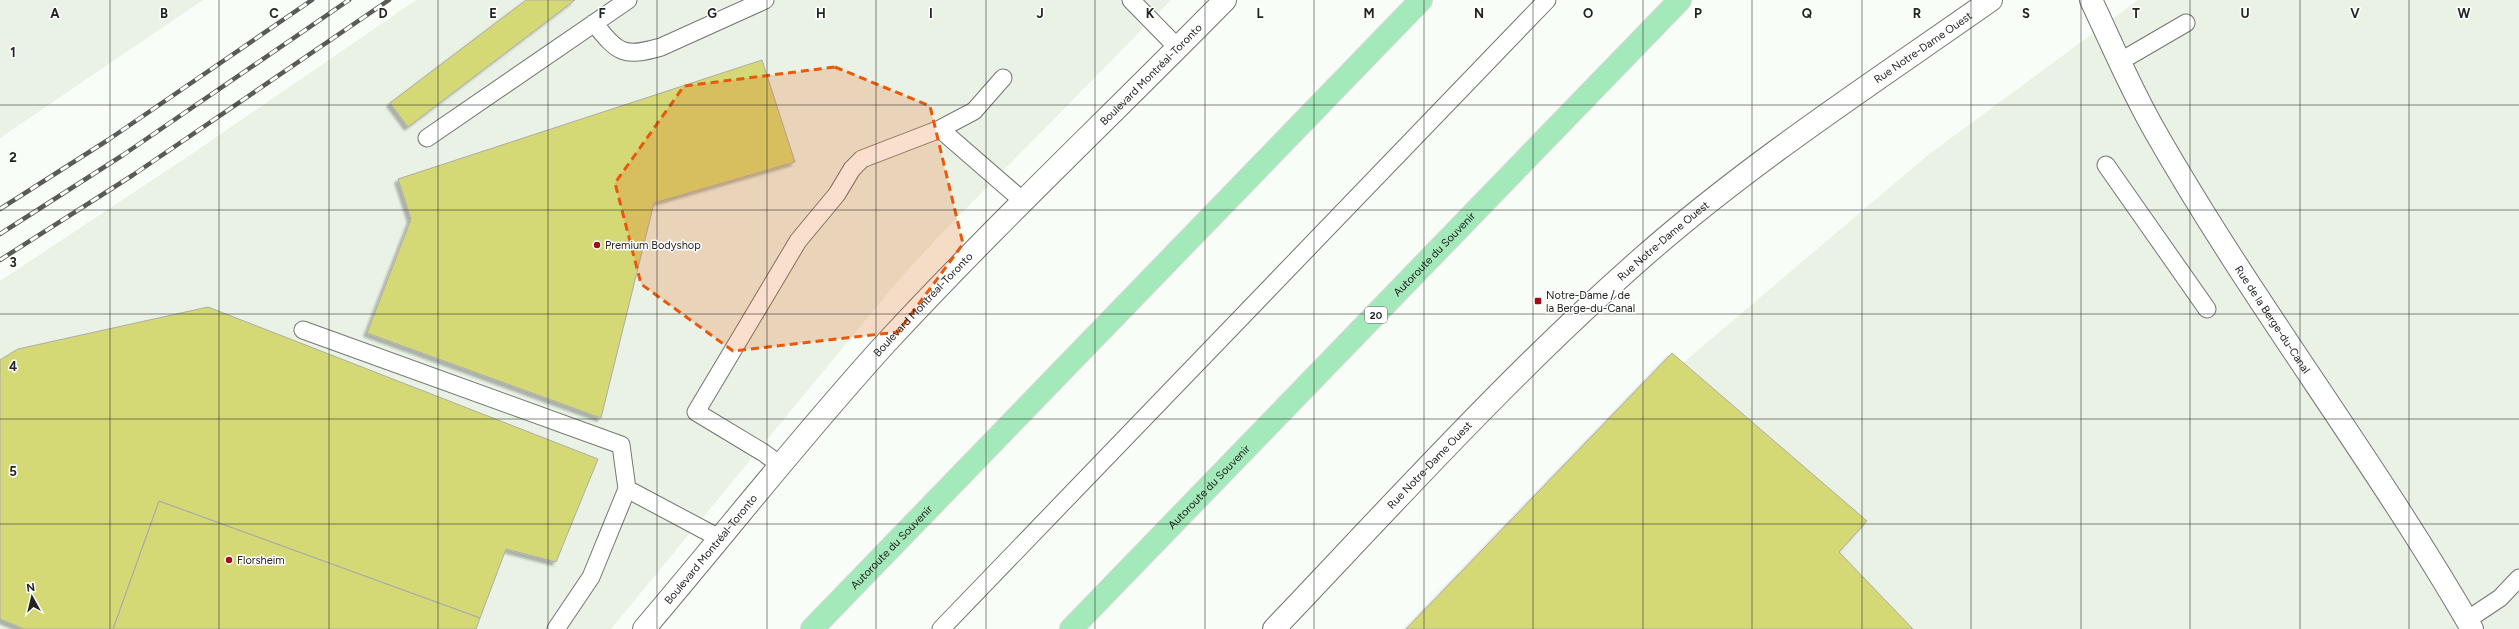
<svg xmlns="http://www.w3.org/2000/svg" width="2519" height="629" font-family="Figtree,sans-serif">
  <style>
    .built { fill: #eaf2e5 }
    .building { fill: #d4d976; stroke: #adada8; filter: url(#shadow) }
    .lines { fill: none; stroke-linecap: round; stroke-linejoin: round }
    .service-casing { stroke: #737672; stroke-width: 19 }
    .minor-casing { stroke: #737672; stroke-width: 24 }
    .secondary-casing { stroke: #737672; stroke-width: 24 }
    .motorway-casing { stroke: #d8d8d7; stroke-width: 24 }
    .service { stroke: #fff; stroke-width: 17 }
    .minor { stroke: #fff; stroke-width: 22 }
    .secondary { stroke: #fff; stroke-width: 22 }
    .motorway { stroke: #a3e9b9; stroke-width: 22 }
    .rail-casing { stroke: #5a5b58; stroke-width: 4.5 }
    .rail { stroke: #fff; stroke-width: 3; stroke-dasharray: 9; stroke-linecap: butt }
    .marked { fill: #e8590c; fill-opacity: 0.2; stroke: #e8590c; stroke-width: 3; stroke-dasharray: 8 5; stroke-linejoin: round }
    .grid { fill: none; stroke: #242523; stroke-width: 1; stroke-opacity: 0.55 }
    .poi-dot { fill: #a50c17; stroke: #fff; stroke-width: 1.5 }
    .labels { text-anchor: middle; stroke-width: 3; stroke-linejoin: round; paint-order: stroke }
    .shield { fill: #fff; stroke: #666665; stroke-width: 1 }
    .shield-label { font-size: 10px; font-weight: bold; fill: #242523 }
    .street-label { font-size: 11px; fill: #242523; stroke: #fff }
    .poi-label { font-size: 11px; fill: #242523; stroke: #fff; text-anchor: start }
    .grid-label { font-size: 13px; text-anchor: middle; font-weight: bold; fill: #242523; stroke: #fff; stroke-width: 3; stroke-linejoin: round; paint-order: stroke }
  </style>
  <defs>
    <filter id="shadow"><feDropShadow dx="-3.5" dy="3.5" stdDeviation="1" flood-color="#0004"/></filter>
  </defs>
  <rect width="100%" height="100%" fill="#f9fdf7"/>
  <path class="built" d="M0 0H203L0 138Z
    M416 0H1171L940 235 897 282 611 629H0V281L193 153Z
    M2138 0H2519V629H1417L1651 390 1928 155Z"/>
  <path class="building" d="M526 0H575L408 127 390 103Z
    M762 60 795 162 654 203 601 418 367 333 411 219 398 179Z
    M208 307 598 459 556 562 506 549 480 618 159 501 113 629H24L0 619V360L18 349Z
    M1672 353 1867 521 1839 552 1913 629H1406Z
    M159 501 480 618 476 629H113Z"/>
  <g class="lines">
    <defs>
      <path id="service" d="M1131 0 1178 48
        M594 23C618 53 623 58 661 47L765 0
        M2119 62 2186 23
        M940 129 974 111 1003 78
        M427 138 628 0
        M2106 165 2207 309
        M303 330 621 445 627 489
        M780 465 764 453 696 412 798 241 837 194 852 169 862 159 940 129 1023 201
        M2467 620 2500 598 2519 578
        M556 629 591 577 627 489 721 539
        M941 629 1547 0"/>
      <g id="minor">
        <path id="s1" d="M2091 0C2112 44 2131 90 2156 133 2253 303 2374 459 2472 629"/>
        <path id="s2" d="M644 629C725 534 802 435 886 343 995 225 1112 115 1225 0"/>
      </g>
      <g id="secondary">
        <path id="s3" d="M1274 629C1394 503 1512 372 1643 257 1751 162 1873 83 1991 0"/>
      </g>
      <g id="motorway">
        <path id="s4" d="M812 629 1421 0"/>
        <path id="s5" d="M1071 629 1680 0"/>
      </g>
    </defs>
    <use href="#service" class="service-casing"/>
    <use href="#minor" class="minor-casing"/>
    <use href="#secondary" class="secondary-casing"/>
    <use href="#motorway" class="motorway-casing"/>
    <use href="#service" class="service"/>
    <use href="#minor" class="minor"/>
    <use href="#secondary" class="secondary"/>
    <use href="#motorway" class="motorway"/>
    <defs>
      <path id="rail" d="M0 209 108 140 312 0
        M0 234 123 155 349 0
        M0 260 133 175 389 0"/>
    </defs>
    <use href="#rail" class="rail-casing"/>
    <use href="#rail" class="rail"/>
  </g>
  <path class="marked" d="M835 67 930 106 963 244 898 332 733 351 641 284 615 183 684 86Z"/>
  <path class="grid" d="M110 0V629M219 0V629M329 0V629M438 0V629M548 0V629M657 0V629M767 0V629M876 0V629M986 0V629M1095 0V629M1205 0V629M1314 0V629M1424 0V629M1533 0V629M1643 0V629M1752 0V629M1862 0V629M1971 0V629M2081 0V629M2190 0V629M2300 0V629M2409 0V629M0 105H2519M0 210H2519M0 314H2519M0 419H2519M0 524H2519"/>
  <g class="poi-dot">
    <circle cx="597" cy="245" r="4"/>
    <rect x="1534" y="297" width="8" height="8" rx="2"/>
    <circle cx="229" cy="560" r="4"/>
  </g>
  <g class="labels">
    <rect class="shield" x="1365" y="307" width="22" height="16" rx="3"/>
    <g class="shield-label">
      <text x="1376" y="319">20</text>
    </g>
    <g class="street-label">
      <text dy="4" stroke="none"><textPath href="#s3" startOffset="874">Rue Notre-Dame Ouest</textPath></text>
      <text dy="4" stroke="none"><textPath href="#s2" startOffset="752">Boulevard Montréal-Toronto</textPath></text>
      <text dy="4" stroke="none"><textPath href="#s3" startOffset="550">Rue Notre-Dame Ouest</textPath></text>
      <text dy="4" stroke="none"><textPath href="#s5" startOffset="522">Autoroute du Souvenir</textPath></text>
      <text dy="4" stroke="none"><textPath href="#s2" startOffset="428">Boulevard Montréal-Toronto</textPath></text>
      <text dy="4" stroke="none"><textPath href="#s1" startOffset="368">Rue de la Berge-du-Canal</textPath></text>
      <text dy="4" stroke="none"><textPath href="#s3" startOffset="226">Rue Notre-Dame Ouest</textPath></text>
      <text dy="4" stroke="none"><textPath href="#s5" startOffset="198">Autoroute du Souvenir</textPath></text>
      <text dy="4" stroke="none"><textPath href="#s4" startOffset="114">Autoroute du Souvenir</textPath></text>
      <text dy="4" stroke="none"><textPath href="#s2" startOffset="104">Boulevard Montréal-Toronto</textPath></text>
    </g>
    <g class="poi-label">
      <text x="605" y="249">Premium Bodyshop</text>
      <text x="1546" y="299">Notre-Dame / de<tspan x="1546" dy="13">la Berge-du-Canal</tspan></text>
      <text x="237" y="564">Florsheim</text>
    </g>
  </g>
  <g class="grid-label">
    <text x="55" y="18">A</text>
    <text x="164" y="18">B</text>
    <text x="274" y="18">C</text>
    <text x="383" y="18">D</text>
    <text x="493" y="18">E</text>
    <text x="602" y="18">F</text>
    <text x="712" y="18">G</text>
    <text x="821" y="18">H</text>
    <text x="931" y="18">I</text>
    <text x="1040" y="18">J</text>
    <text x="1150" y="18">K</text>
    <text x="1260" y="18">L</text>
    <text x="1369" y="18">M</text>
    <text x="1479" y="18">N</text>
    <text x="1588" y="18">O</text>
    <text x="1698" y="18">P</text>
    <text x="1807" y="18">Q</text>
    <text x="1917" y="18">R</text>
    <text x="2026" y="18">S</text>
    <text x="2136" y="18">T</text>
    <text x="2245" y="18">U</text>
    <text x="2355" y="18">V</text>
    <text x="2464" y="18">W</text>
    <text x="13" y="57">1</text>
    <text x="13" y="162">2</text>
    <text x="13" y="267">3</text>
    <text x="13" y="371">4</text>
    <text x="13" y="476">5</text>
  </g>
  <g transform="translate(32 597) rotate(352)" stroke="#ffffff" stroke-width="3" paint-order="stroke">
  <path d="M0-3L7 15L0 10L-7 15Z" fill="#242523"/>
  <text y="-6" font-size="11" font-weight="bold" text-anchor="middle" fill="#242523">N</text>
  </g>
</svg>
